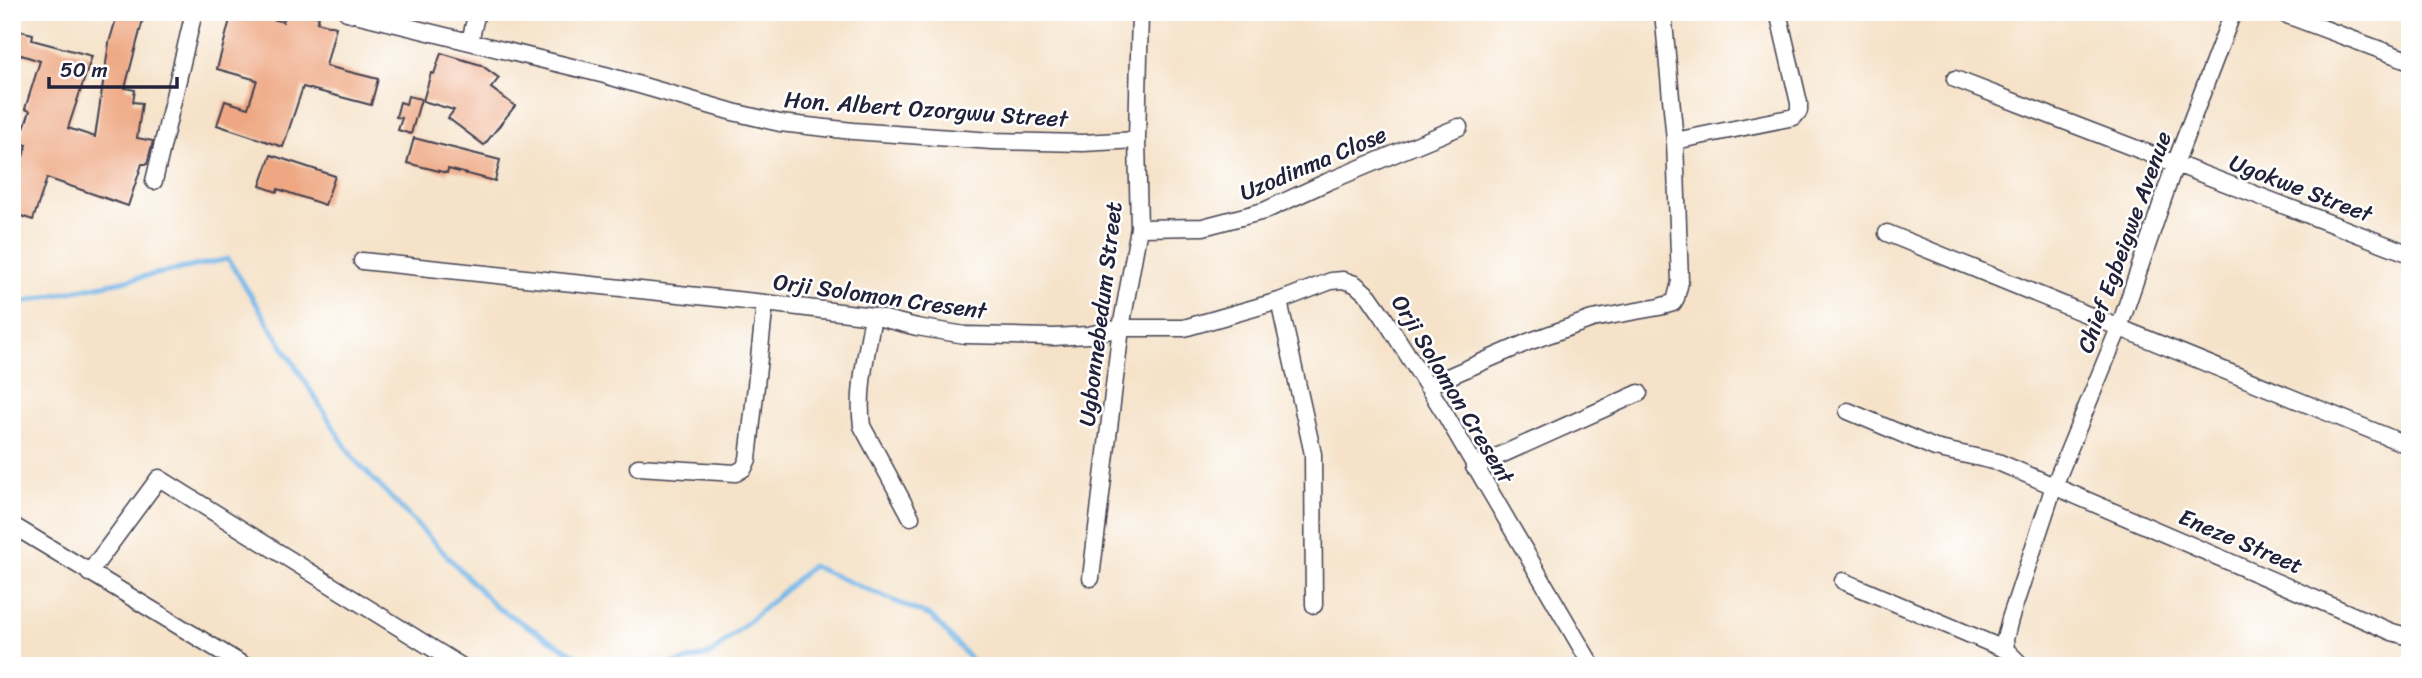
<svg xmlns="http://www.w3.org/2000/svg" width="2422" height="678" font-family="Sriracha,sans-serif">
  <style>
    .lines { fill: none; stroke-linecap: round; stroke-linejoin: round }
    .stream { stroke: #71b4e6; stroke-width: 5 }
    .building { fill: #eea782 }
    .street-casing { stroke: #423f50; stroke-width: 19 }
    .street { stroke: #fff; stroke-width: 16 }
    .labels { text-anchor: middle; stroke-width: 5; stroke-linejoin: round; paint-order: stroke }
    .street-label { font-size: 23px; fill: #22223b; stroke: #fff }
  </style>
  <rect width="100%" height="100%" fill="#fff"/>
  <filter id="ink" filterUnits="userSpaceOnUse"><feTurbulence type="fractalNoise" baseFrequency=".0143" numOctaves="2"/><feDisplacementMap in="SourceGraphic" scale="14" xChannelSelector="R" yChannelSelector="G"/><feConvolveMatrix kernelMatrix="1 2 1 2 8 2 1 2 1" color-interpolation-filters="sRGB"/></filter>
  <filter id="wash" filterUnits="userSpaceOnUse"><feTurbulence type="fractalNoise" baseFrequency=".00686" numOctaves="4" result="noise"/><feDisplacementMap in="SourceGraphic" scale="28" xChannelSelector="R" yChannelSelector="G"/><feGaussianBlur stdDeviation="1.57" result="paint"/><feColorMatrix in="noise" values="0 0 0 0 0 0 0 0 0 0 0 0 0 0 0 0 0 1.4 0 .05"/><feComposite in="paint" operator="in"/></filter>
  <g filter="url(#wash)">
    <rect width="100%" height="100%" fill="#f5e2c8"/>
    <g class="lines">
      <path class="stream" d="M12 304 228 259 353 458 496 607 593 666
        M666 666 711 654 812 566 932 617 977 666"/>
    </g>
    <g id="blocks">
      <path class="building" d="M118 12H145L125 88 135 90 133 102 142 103 137 138 153 141 147 164H142L128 206 47 178 33 220 12 213V188L27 145 19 142 30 111 25 109 40 61 12 52V29L33 34 32 40 92 56 68 128 95 137 109 43Z
        M232 12H248L283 22 286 12H301L319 17 317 22 336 27 326 66 378 79 371 105 303 87 283 147 217 125 225 101 248 108 257 80 217 69Z
        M441 53 481 65 499 78 491 88 515 106 484 145 448 118 454 110 423 101 431 73 434 74Z
        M408 96 421 99 411 134 398 130 402 118 396 117 400 102 406 104Z
        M414 138 500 160 495 181 448 169 447 173 407 163Z
        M271 155 335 176 325 205 278 189 277 192 260 186Z"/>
    </g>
  </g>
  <g filter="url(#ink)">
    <use href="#blocks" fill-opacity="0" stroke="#423f50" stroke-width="2"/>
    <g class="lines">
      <defs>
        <path id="street" d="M347 12 605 75 733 112 780 123 853 131 992 141 1083 143 1137 140
          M2279 12 2410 61
          M470 41 477 12
          M1955 79 2410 254
          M1675 141 1794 117 1799 111V103L1778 12
          M154 181 194 12
          M1139 228 1203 227 1264 211 1327 182 1459 127
          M1887 233 2410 446
          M362 261 765 303 873 316 917 327 965 335 1054 337 1088 335 1121 328H1184L1279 301 1331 281 1343 280 1355 284 1369 296 1383 316 1445 414 1592 666
          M1279 301 1313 454 1314 605
          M873 316C867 352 857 390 862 426L911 517
          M1427 386 1528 342 1592 319 1659 307 1673 303 1676 298 1680 282 1675 141 1663 12
          M1848 411 1935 448 1998 462 2392 632 2410 637
          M638 467 736 473 744 468 748 459 765 303
          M1474 467 1639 393
          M12 525 245 666
          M89 573 159 478 461 666
          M1091 578 1121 328 1139 228 1137 140 1140 12
          M1843 581 2006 650
          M2022 666 2006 650 2005 639 2010 619 2054 486 2119 328 2175 164 2233 12"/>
      </defs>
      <use href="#street" class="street-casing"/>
      <use href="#street" class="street"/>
    </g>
  </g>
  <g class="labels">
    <g class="street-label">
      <text transform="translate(926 109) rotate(4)" y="8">Hon. Albert Ozorgwu Street</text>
      <text transform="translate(1313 163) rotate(-23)" y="8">Uzodinma Close</text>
      <text transform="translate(2301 188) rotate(21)" y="8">Ugokwe Street</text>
      <text transform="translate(2124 242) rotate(-70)" y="8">Chief Egbeigwe Avenue</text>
      <text transform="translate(880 296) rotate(8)" y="8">Orji Solomon Cresent</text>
      <text transform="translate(1100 314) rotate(-83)" y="8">Ugbonnebedum Street</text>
      <text transform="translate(1453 389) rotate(59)" y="8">Orji Solomon Cresent</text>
      <text transform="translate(2241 541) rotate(23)" y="8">Eneze Street</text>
    </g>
  </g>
  <rect width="2422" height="678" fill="none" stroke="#fff" stroke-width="42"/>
  <path d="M49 77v10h128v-10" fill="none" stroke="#22223b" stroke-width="3.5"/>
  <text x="60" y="77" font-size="21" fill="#22223b" stroke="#ffffff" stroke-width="5" paint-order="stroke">50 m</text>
</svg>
